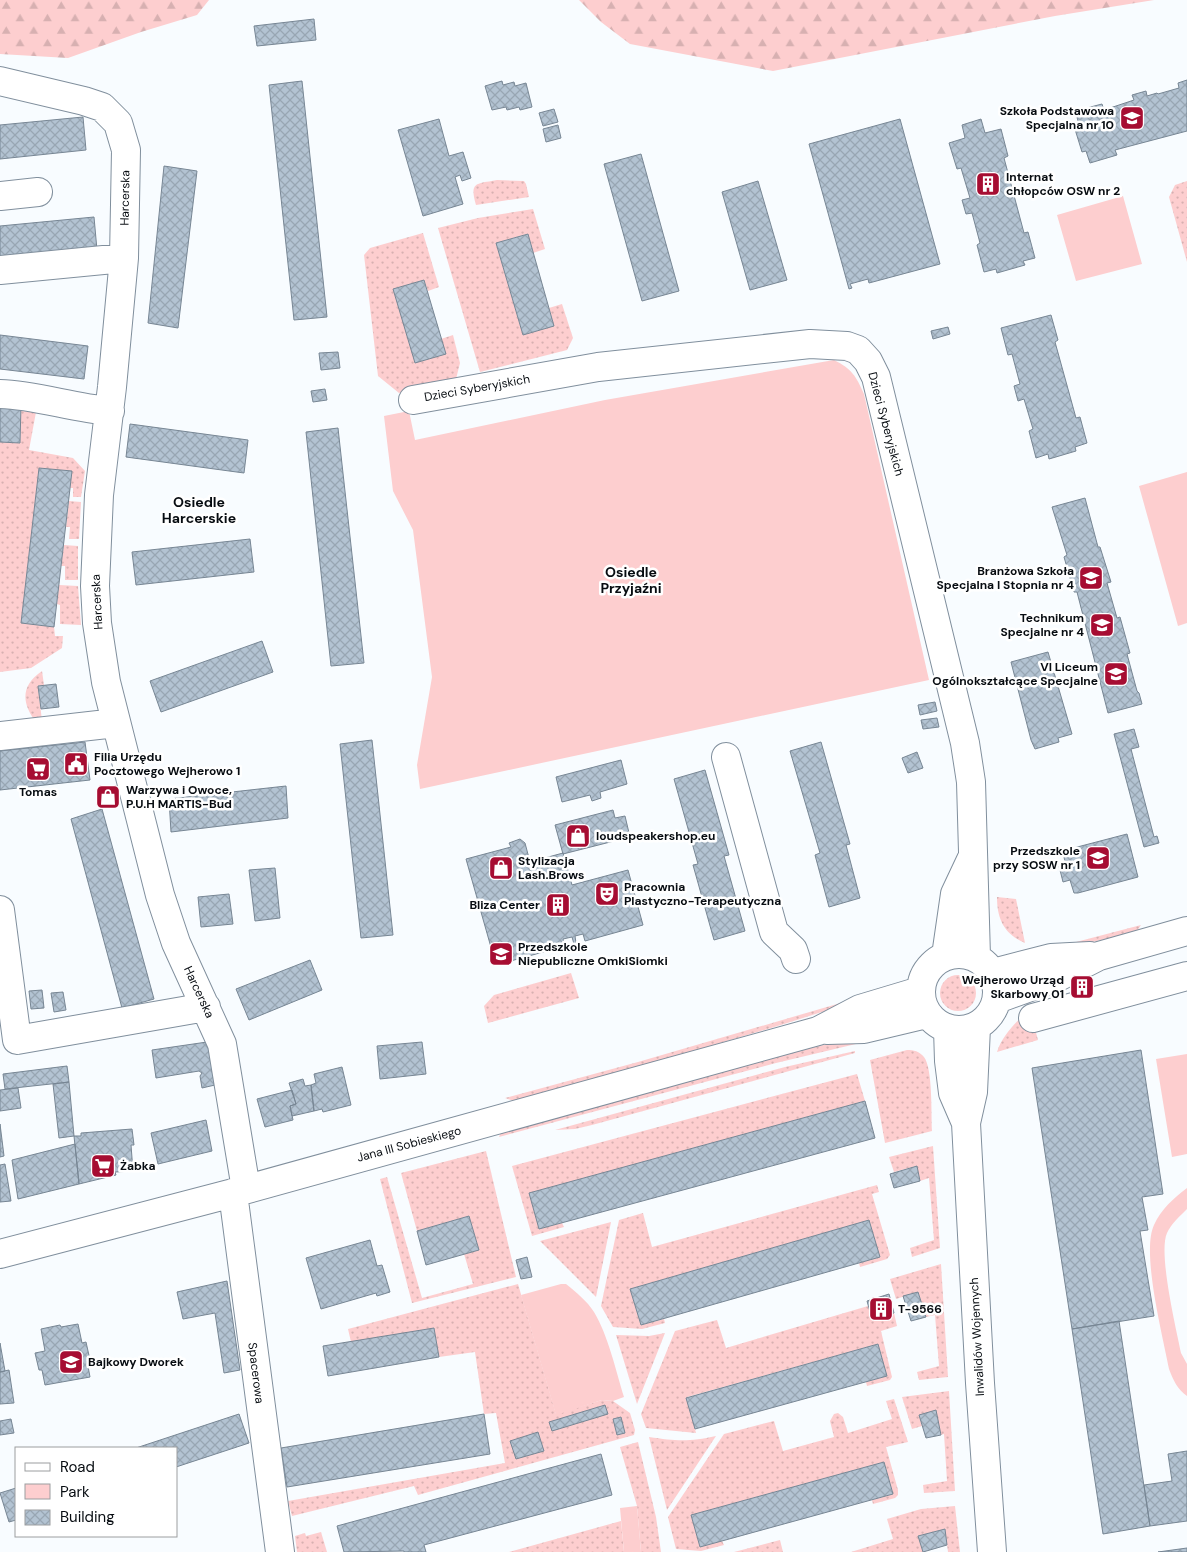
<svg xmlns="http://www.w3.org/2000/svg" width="1187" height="1552" font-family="'DM Sans',sans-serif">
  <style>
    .grass { fill: url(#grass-dots) }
    .forest { fill: url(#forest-firs) }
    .park { fill: #fdcecf }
    .building { fill: url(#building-cross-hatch); stroke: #778694 }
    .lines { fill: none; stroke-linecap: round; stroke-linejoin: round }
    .minor-casing { stroke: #808f9d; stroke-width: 30 }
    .minor { stroke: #fff; stroke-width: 28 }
    .labels { text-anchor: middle; stroke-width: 5; stroke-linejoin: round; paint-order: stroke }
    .poi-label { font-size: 12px; font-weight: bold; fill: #070c11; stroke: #fff; text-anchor: start }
    .street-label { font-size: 12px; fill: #070c11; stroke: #fff }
    .neighbourhood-label { font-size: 14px; font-weight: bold; fill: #070c11; stroke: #fff }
  </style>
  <defs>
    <pattern id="grass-dots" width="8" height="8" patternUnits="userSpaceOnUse" patternTransform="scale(1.25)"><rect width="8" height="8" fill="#fdcecf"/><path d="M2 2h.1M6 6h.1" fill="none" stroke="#d7b0b1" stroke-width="1.8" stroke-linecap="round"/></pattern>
    <pattern id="forest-firs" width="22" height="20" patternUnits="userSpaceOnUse" patternTransform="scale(1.25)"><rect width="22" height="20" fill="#fdcecf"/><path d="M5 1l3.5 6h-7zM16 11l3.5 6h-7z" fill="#d7b0b1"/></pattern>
    <pattern id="building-cross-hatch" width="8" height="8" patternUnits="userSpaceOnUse" patternTransform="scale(1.25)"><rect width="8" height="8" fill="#b3c3d2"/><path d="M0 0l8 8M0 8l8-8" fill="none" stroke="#98a6b3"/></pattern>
  </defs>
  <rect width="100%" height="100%" fill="#f8fcff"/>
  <path class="grass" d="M497 180 524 181 526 184 529 197 476 205C469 181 477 184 497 180Z
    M1187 181V262L1169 197 1175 185Z
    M533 209 545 249 533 253 527 234 496 243 523 335 554 326 549 308 562 304 573 338 567 350 480 372 438 228 478 218Z
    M423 233 439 287 428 291 424 280 394 289 415 363 445 354 441 339 453 335 460 363 456 379 399 393 378 376 364 255 370 248Z
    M21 411 36 412 29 450 73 458 85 471 81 497H73V488H70L72 471 39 468 21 623 54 627 55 636H63L62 648 31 668 0 672V442L20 443Z
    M69 501 81 502 79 539H69L70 527H66Z
    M64 545 78 546V580H65V566H61Z
    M59 585 78 586 81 625 60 624V605L57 604Z
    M42 671 44 685 38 686 42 721 36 722C21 703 21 685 42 671Z
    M997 897 1016 899 1025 943C1004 934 997 919 997 897Z
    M1141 925 1137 931 1130 934 1058 949 1057 947Z
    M571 973 579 998 488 1023 484 1006 494 995Z
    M940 993a18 18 0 1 1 36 0a18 18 0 1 1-36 0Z
    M868 995 870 996C753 1036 633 1068 514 1101L505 1098 638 1062Z
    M1030 1010 1038 1040 997 1052C1002 1036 1017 1020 1030 1010Z
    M881 1033V1038L776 1063 499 1137 501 1132 800 1050Z
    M907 1050C914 1050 919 1051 924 1057 933 1069 931 1114 932 1131L885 1143 870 1060Z
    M855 1051V1053L592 1125 575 1129 555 1130 785 1067Z
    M857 1074 865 1101 530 1193 539 1229 562 1223 564 1227 532 1236 512 1166Z
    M933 1146 940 1248 912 1257 910 1248 934 1240 929 1178 920 1181 916 1166 894 1172 889 1157Z
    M486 1151 516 1277 412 1303 380 1179 387 1177 422 1298 473 1284 464 1254 479 1250 469 1216 417 1231 401 1173Z
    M877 1185 879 1192 872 1194 890 1255 887 1259 860 1267 859 1263 880 1257 869 1220 630 1289 641 1325 664 1319 665 1323 642 1329 613 1327 601 1306 619 1220 643 1213 652 1247Z
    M611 1222 596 1297 540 1241Z
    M941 1264 948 1377 919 1380 917 1372 939 1366 935 1315 926 1317 918 1292 896 1299 890 1279Z
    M518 1284 556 1414 602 1400 613 1401 630 1413 635 1430 634 1435 418 1495 414 1486 292 1516 288 1501 505 1463 496 1413 484 1414 475 1352 439 1357 434 1328 351 1342 348 1329Z
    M868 1306 872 1319 894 1313 897 1326 881 1331 892 1377 890 1380 867 1386 866 1382 887 1376 878 1344 687 1397 696 1433 646 1428 641 1414 675 1331 717 1320 726 1348Z
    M665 1333 637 1404 616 1335 649 1336Z
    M949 1391 955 1491 924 1493 923 1485 947 1481 944 1434 941 1435 919 1415 922 1426 912 1429 902 1397Z
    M894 1399 908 1442 886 1447 898 1490V1495L895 1498 873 1504 872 1500 893 1494 884 1462 691 1515 700 1547 722 1541 724 1545 701 1551 676 1549 668 1517 724 1434 774 1421 783 1451 834 1437 830 1421 834 1414 838 1413 843 1417 848 1433 892 1419 886 1401Z
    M716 1436 667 1510 649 1437C676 1441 689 1442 716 1436Z
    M638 1442 656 1517 661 1552H641L637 1506 620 1447Z
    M955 1506 960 1552H948L945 1529 918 1536 923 1552H851L893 1539 887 1519 921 1509Z
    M621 1521 624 1552H509Z
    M321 1532 327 1552H297L295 1536 305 1533 306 1536Z
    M780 1540 783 1552H734Z"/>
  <path class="forest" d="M0 0H209L197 15 141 32 68 58 0 54Z
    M579 0H1154L1055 16 773 71 630 44 601 22Z"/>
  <path class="park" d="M1123 196 1142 264 1076 281 1057 215Z
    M834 360C852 369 856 376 864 394L929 680 420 789 417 765 432 677 413 530 393 491 384 416 409 411 415 440 605 400Z
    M1187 472V623L1178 626 1139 486Z
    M1187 1054V1154L1172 1157 1156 1059Z
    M1187 1188V1209C1180 1216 1171 1224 1167 1233 1158 1253 1176 1328 1181 1353L1187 1364V1396C1178 1390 1173 1380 1169 1369 1163 1336 1141 1253 1154 1225 1161 1209 1174 1198 1187 1188Z
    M561 1284H566C576 1292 587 1301 594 1312 608 1335 616 1371 624 1397L613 1401 602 1400 556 1415 521 1295Z
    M637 1506 641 1552H624L620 1508Z"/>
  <path class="building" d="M314 19 316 40 257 46 254 26Z
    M1187 80V131L1115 150 1117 155 1090 163 1086 151 1082 152 1074 126 1079 124 1075 111 1102 104 1104 110 1134 100 1132 95 1146 91 1147 96 1157 93 1158 94 1179 88 1178 83Z
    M302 81 327 317 294 320 269 85Z
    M502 81 503 85 514 82 515 86 526 83 532 107 520 110 519 107 507 110 506 107 492 110 485 86Z
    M554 109 558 122 543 126 539 113Z
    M83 117 86 150 0 159V125Z
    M439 119 449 156 463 152 471 178 462 181 460 175 455 177 463 204 423 216 398 130Z
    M900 119 940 264 869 283 868 279 850 284 852 288 849 289 809 144Z
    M981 119 985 133 1001 129 1008 156 1004 158 1024 233 1028 232 1035 258 1023 261 1025 265 997 273 996 269 984 272 977 245 980 243 972 213 966 214 962 200 970 198 961 168 957 169 949 143 965 138 962 125Z
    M558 125 561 138 546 142 543 129Z
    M641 154 679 291 642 301 604 164Z
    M164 166 197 171 178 328 148 323Z
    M758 181 787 280 750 290 722 192Z
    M94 217 97 250 0 259V226Z
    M528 234 554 326 523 335 496 243Z
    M424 280 446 354 415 363 393 289Z
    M1051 315 1058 340 1055 342 1076 418 1080 417 1087 443 1075 447 1076 451 1049 459 1048 454 1036 458 1029 431 1033 429 1024 399 1018 401 1014 386 1020 384 1012 354 1008 355 1001 328Z
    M948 327 950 334 933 339 931 331Z
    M0 335 88 346 84 379 0 369Z
    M338 352 340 368 321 370 319 353Z
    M325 389 327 400 313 402 311 391Z
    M0 404 21 405 20 443 0 442Z
    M130 424 248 440 244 473 126 457Z
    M338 428 364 663 331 666 306 432Z
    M39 468 72 471 54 627 21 623Z
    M1085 498 1098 547H1100L1111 582 1107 583 1117 618 1120 617 1130 653 1127 654 1137 691 1139 693 1142 704 1108 713 1077 592H1074L1064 557 1067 555 1052 507Z
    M250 539 254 572 136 585 132 552Z
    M262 641 273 672 161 712 150 681Z
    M1048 652 1072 734 1058 738 1059 742 1035 749 1031 740 1011 662Z
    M56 684 59 707 41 709 38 686Z
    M935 702 937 711 920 715 918 705Z
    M937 718 939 727 923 729 921 720Z
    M1134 729 1139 747 1131 749 1154 837 1157 836 1159 843 1144 847 1114 734Z
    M372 740 393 935 361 938 340 744Z
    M85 742 90 780 0 790V751Z
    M821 742 850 844 846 845 860 898 829 907 815 855 820 853 790 751Z
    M917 752 923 768 908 773 902 758Z
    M621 760 627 784 600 792 601 798 592 801 590 795 562 802 556 777Z
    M705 770 729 855 724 856 745 931 714 940 693 865 698 864 674 779Z
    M286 786 288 818 171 832 169 799Z
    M115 788 118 802 101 806 98 792Z
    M102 809 154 999 122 1008 71 819Z
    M613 810 615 818 625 816 630 837 563 854 555 825Z
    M1127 834 1138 877 1078 893H1074L1070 880 1063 882 1059 866 1066 864 1062 851Z
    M520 839 525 843 530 862 563 853 572 885 628 870 643 925 585 941 583 934 575 936 576 943 574 944 572 937 563 939 565 946 496 965 466 859 511 847 509 843Z
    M275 868 280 918 255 921 249 870Z
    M229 894 233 924 201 927 198 897Z
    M310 960 322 990 249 1020 236 989Z
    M1089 983 1090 988 1075 991 1074 987Z
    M42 990 44 1008 31 1009 29 991Z
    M63 992 66 1010 54 1012 51 993Z
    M207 1042 209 1043 215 1085 202 1088 200 1076 202 1073 199 1071 156 1078 152 1050Z
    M422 1042 426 1074 380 1079 377 1046Z
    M1141 1050 1163 1194 1142 1197 1148 1230 1140 1231 1154 1316 1072 1329 1032 1068Z
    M67 1066 69 1082 5 1089 3 1074Z
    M342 1067 351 1105 323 1112 322 1109 314 1111 311 1085 316 1083 314 1074Z
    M303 1079 305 1086 311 1085 314 1111 292 1116 290 1106 296 1104 289 1083Z
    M69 1082 74 1136 59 1138 53 1084Z
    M18 1088 21 1108 0 1111V1090Z
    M292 1090 296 1104 290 1106 293 1120 265 1127 257 1099Z
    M865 1101 875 1138 539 1229 529 1193Z
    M206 1120 212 1151 158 1164 151 1133Z
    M0 1124 4 1156 0 1157Z
    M132 1129 134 1145H131L133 1171 115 1172 116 1175 79 1184 74 1136H81V1133Z
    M75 1144 79 1184 18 1199 12 1160Z
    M5 1164 11 1201 0 1202V1165Z
    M917 1166 920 1181 894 1188 890 1174Z
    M469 1216 479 1250 426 1265 417 1231Z
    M869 1220 880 1257 641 1325 630 1289Z
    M370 1240 377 1266 382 1265 390 1292 377 1296 376 1293 321 1309 306 1258Z
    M527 1257 532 1277 521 1279 516 1260Z
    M227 1281 240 1370 224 1373 215 1313 183 1319 177 1292Z
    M918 1292 926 1317 911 1321 903 1296Z
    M889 1294 894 1313 872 1319 867 1301Z
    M1119 1321 1150 1526 1103 1534 1072 1329Z
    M78 1324 82 1343 86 1342 90 1360 87 1361 90 1377 45 1385 42 1370H39L35 1353 45 1351 41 1329 60 1325 61 1327Z
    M434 1328 439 1357 328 1376 323 1346Z
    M0 1343 5 1371 0 1372Z
    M878 1344 887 1376 695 1429 686 1398Z
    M9 1370 14 1403 0 1404V1372Z
    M605 1405 608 1414 552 1431 549 1422Z
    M936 1410 941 1435 926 1438 919 1415Z
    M239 1414 249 1443 176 1467V1448H136Z
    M484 1414 490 1454 287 1487 281 1448Z
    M621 1417 625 1433 617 1435 613 1419Z
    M11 1419 14 1433 0 1435V1421Z
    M538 1432 544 1451 516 1459 510 1441Z
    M1187 1451V1521L1150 1526 1144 1485 1172 1481 1168 1454Z
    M601 1454 612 1495 424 1545 426 1552H404V1551L344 1552 337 1526Z
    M884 1462 893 1494 700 1547 691 1515Z
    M16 1488V1520L9 1522 0 1493Z
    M945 1529 947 1545 923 1552 918 1536Z
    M1187 1548V1552H1158Z"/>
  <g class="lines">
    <defs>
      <path id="minor" d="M0 81 84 101 102 107 118 123 126 150 124 258 112 387 99 495 95 586 97 623 106 682 160 895 176 943 222 1044 246 1189
        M0 196 38 192
        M0 270 124 258
        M0 394C37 395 72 408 110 411
        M413 400 598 367 810 344 847 346 858 350 868 361 876 377 965 743 971 782 976 957
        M0 736 116 723
        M726 757 774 932 793 950 796 959
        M0 910 17 1040 206 1007
        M921 992a38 38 0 1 1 76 0a38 38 0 1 1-76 0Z
        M946 956 955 894 971 860
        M993 973 1051 958 1090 956
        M997 999 1058 977 1099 956 1187 931
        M1033 1018 1187 976
        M976 1027 973 1092 966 1123 980 1383 992 1552
        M948 1029 949 1061 953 1093 966 1123
        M827 1030 864 1029 927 1014
        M233 1193 280 1552
        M0 1254 233 1193 818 1031 860 1009 920 991"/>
    </defs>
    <use href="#minor" class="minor-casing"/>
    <use href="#minor" class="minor"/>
  </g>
  <defs>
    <symbol id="school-square" viewBox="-11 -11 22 22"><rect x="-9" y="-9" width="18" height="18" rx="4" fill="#a60d32" stroke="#fff"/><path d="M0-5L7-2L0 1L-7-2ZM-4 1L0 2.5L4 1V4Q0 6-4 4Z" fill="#fff"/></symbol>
    <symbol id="building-square" viewBox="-11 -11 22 22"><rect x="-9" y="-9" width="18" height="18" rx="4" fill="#a60d32" stroke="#fff"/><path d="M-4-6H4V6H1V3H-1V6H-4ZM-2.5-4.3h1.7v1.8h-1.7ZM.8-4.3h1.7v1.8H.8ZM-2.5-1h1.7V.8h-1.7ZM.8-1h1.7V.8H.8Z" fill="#fff"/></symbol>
    <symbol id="civic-square" viewBox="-11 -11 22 22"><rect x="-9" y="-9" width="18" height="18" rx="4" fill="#a60d32" stroke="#fff"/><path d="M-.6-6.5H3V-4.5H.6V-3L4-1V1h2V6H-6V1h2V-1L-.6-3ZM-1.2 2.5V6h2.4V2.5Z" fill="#fff"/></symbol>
    <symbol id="supermarket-square" viewBox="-11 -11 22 22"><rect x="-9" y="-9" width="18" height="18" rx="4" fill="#a60d32" stroke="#fff"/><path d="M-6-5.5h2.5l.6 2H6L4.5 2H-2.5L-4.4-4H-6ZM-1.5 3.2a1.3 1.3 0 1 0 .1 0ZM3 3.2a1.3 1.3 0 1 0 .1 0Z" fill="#fff"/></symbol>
    <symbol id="shop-square" viewBox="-11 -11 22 22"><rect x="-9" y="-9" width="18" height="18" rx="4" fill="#a60d32" stroke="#fff"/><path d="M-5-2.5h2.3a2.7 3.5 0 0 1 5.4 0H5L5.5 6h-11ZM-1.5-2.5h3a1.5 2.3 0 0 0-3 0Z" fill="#fff"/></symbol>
    <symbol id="theatre-square" viewBox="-11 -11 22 22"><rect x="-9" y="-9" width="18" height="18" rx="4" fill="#a60d32" stroke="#fff"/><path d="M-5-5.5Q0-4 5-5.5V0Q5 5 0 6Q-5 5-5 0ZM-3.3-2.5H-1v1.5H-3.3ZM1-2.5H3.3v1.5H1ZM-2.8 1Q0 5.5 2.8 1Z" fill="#fff"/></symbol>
  </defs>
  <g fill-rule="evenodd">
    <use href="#school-square" x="1118" y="104" width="28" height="28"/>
    <use href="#building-square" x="974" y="170" width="28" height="28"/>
    <use href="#school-square" x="1077" y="564" width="28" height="28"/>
    <use href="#school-square" x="1088" y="611" width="28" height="28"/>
    <use href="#school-square" x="1102" y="660" width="28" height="28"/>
    <use href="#civic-square" x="62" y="750" width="28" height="28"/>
    <use href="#supermarket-square" x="24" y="755" width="28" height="28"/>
    <use href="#shop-square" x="94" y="783" width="28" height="28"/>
    <use href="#shop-square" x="564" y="822" width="28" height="28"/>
    <use href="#school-square" x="1084" y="844" width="28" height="28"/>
    <use href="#shop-square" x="487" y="854" width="28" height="28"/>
    <use href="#theatre-square" x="593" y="880" width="28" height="28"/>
    <use href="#building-square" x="544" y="891" width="28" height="28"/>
    <use href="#school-square" x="487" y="940" width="28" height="28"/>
    <use href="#building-square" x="1068" y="973" width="28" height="28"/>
    <use href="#supermarket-square" x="89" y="1152" width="28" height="28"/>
    <use href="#building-square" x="867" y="1295" width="28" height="28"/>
    <use href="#school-square" x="57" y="1348" width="28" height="28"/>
  </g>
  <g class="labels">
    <g class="poi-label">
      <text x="1114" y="115" text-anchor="end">Szkoła Podstawowa<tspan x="1114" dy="14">Specjalna nr 10</tspan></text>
      <text x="1006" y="181">Internat<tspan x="1006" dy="14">chłopców OSW nr 2</tspan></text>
      <text x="1074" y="575" text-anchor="end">Branżowa Szkoła<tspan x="1074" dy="14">Specjalna I Stopnia nr 4</tspan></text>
      <text x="1084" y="622" text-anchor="end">Technikum<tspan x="1084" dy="14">Specjalne nr 4</tspan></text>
      <text x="1098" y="671" text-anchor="end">VI Liceum<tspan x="1098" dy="14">Ogólnokształcące Specjalne</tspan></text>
      <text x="94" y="761">Filia Urzędu<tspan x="94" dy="14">Pocztowego Wejherowo 1</tspan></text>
      <text x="126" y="794">Warzywa i Owoce,<tspan x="126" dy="14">P.U.H MARTIS-Bud</tspan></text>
      <text x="38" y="796" text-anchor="middle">Tomas</text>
      <text x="596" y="840">loudspeakershop.eu</text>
      <text x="1080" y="855" text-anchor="end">Przedszkole<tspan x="1080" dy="14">przy SOSW nr 1</tspan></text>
      <text x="518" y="865">Stylizacja<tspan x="518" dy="14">Lash.Brows</tspan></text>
      <text x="624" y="891">Pracownia<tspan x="624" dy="14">Plastyczno-Terapeutyczna</tspan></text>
      <text x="540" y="909" text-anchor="end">Bliza Center</text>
      <text x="518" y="951">Przedszkole<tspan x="518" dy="14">Niepubliczne OmkiSiomki</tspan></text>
      <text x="1064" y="984" text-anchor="end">Wejherowo Urząd<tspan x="1064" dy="14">Skarbowy 01</tspan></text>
      <text x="120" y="1170">Żabka</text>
      <text x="898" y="1313">T-9566</text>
      <text x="88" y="1366">Bajkowy Dworek</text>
    </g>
    <g class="street-label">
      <text transform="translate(125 198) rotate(-89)" y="4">Harcerska</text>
      <text transform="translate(477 388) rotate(-10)" y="4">Dzieci Syberyjskich</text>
      <text transform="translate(886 424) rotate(75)" y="4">Dzieci Syberyjskich</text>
      <text transform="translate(97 602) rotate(-93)" y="4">Harcerska</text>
      <text transform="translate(199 992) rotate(65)" y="4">Harcerska</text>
      <text transform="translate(409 1144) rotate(-15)" y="4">Jana III Sobieskiego</text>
      <text transform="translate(977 1337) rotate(-93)" y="4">Inwalidów Wojennych</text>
      <text transform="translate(256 1373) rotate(83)" y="4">Spacerowa</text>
    </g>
    <g class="neighbourhood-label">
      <text x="199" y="507">Osiedle<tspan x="199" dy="16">Harcerskie</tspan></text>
      <text x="631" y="577">Osiedle<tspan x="631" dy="16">Przyjaźni</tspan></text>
    </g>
  </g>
  <rect x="15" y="1447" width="162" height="90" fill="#ffffff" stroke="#9c9ea0"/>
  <rect x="25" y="1463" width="25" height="8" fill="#ffffff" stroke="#9c9ea0"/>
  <text x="60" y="1472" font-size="15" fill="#070c11">Road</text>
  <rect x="25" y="1484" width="25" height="15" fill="#fdcecf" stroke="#9c9ea0"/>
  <text x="60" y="1497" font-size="15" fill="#070c11">Park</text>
  <rect x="25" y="1510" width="25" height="15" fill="url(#building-cross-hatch)" stroke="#9c9ea0"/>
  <text x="60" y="1522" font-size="15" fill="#070c11">Building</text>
</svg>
